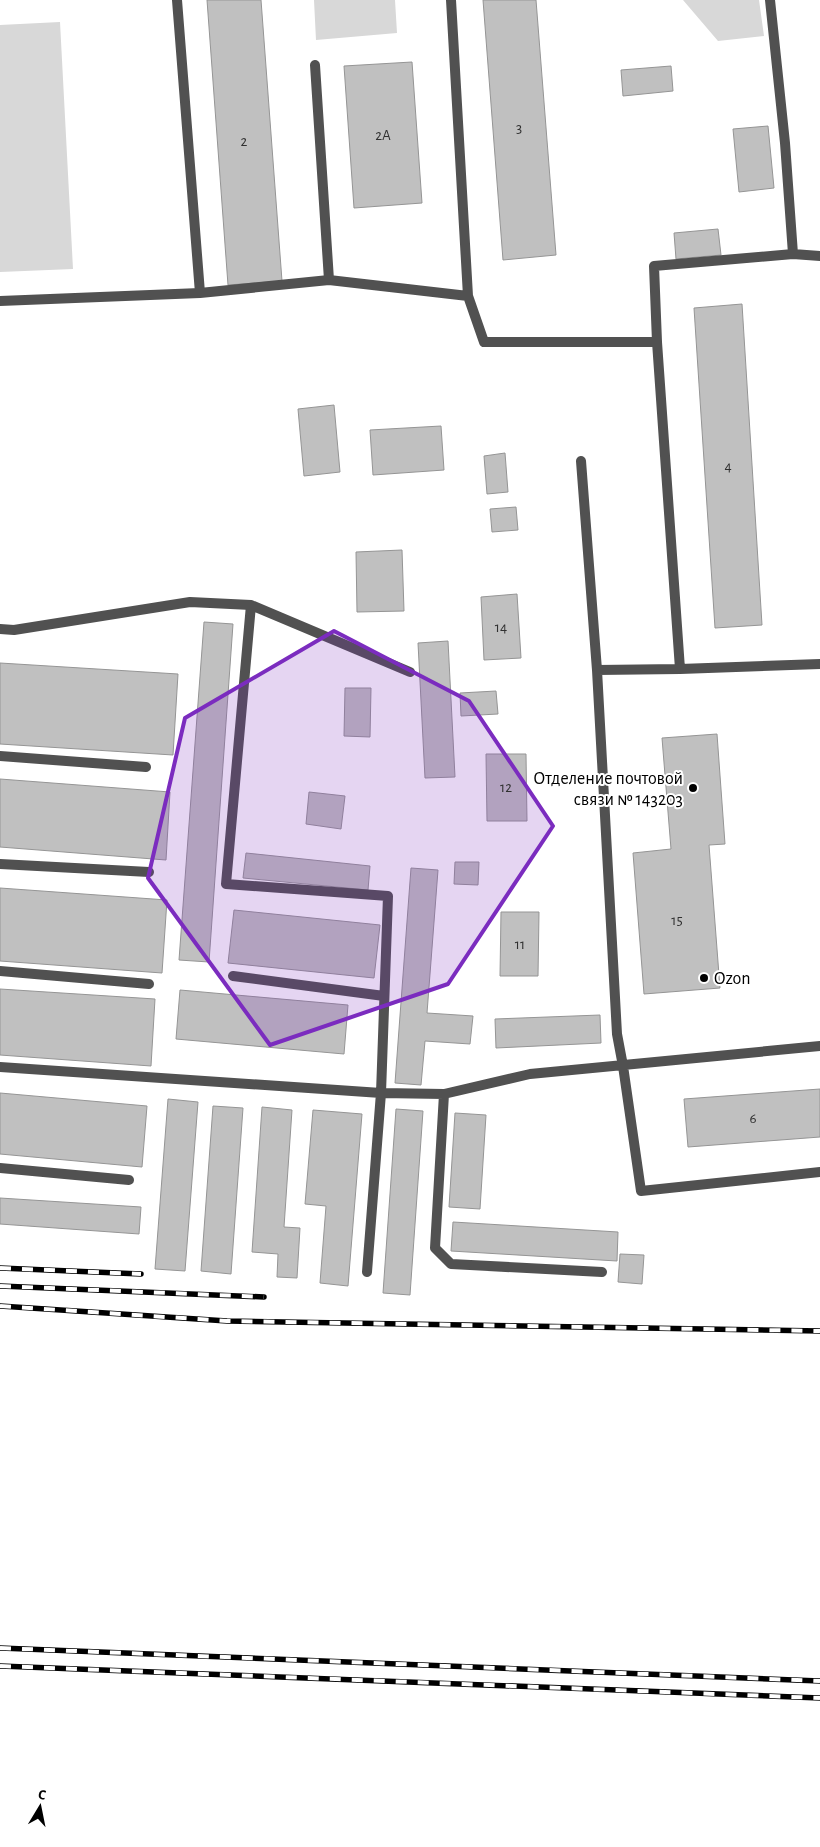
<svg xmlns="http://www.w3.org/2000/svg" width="820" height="1847" font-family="'Alegreya Sans',sans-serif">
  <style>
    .green { fill: #d8d8d8 }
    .building { fill: #c0c0c0; stroke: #959595 }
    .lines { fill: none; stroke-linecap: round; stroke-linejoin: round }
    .service { stroke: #515151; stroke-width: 10 }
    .rail-casing { stroke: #000; stroke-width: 5.5 }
    .rail { stroke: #fff; stroke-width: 4; stroke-dasharray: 11; stroke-linecap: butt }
    .marked { fill: #7b2cbf; fill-opacity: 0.2; stroke: #7b2cbf; stroke-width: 4; stroke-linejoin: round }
    .poi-dot { fill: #000; stroke: #fff; stroke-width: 2 }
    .labels { text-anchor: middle; stroke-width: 4; stroke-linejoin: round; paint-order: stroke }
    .number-label { font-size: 15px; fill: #303030 }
    .poi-label { font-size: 18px; fill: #000; stroke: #fff; text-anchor: end }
  </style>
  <rect width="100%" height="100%" fill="#fff"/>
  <path class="green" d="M314 0H395L397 33 316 40Z
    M683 0H759L764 36 718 41Z
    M60 22 73 269 0 272V25Z"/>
  <path class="building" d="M207 0H261L282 281 228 285Z
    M483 0H536L556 255 503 260Z
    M412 62 422 203 354 208 344 66Z
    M671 66 673 91 623 96 621 70Z
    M768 126 774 188 739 192 733 129Z
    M718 229 721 255 676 259 674 233Z
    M742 304 762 625 715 628 694 308Z
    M334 405 340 472 304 476 298 409Z
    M441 426 444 470 373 475 370 430Z
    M505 453 508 492 487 494 484 456Z
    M516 507 518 530 492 532 490 509Z
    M402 550 404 611 357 612 356 552Z
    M517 594 521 658 484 660 481 597Z
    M204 622 233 624 209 962 179 960Z
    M448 641 455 777 425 778 418 643Z
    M0 663 178 674 173 755 0 744Z
    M345 688H371L370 737 344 736Z
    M496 691 498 714 461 716 460 693Z
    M717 734 725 844 709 845 720 988 644 994 633 853 671 849 662 738Z
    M486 754H526L527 821H487Z
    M0 779 170 792 166 860 0 847Z
    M309 792 345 796 341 829 306 824Z
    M246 853 370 866 368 890 243 878Z
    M455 862H479L478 885 454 884Z
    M411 868 438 870 427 1013 473 1016 470 1044 425 1041 421 1085 395 1083Z
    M0 888 167 900 162 973 0 961Z
    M234 910 380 925 374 978 228 963Z
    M501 912H539L538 976H500Z
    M0 989 155 999 151 1066 0 1055Z
    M180 990 348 1005 344 1054 176 1039Z
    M600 1015 601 1043 496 1048 495 1019Z
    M820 1089V1137L688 1147 684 1099Z
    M0 1093 147 1106 142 1167 0 1154Z
    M168 1099 198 1102 185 1271 155 1269Z
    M213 1106 243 1108 231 1274 201 1271Z
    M262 1107 292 1110 284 1227 300 1228 297 1278 277 1277 278 1254 252 1252Z
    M396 1109 423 1111 410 1295 383 1293Z
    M313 1110 362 1114 348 1286 320 1283 326 1206 305 1204Z
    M455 1113 486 1115 480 1209 449 1207Z
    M0 1198 141 1207 139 1234 0 1224Z
    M453 1222 618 1232 617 1261 451 1251Z
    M620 1254 644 1255 642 1284 618 1282Z"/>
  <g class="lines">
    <path class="service" d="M177 0 200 293
      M451 0 468 296
      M770 0 785 143 793 254 820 256
      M315 65 329 280
      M0 301 200 293 329 280 468 296 484 342H657L680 669 597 670 617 1034 623 1066 641 1191 820 1172
      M657 342 654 266 793 254
      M581 461 597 670
      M0 629 14 630 190 602 251 605 410 672
      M680 669 820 664
      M0 756 146 767
      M0 864 149 872
      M0 971 149 984
      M233 976 384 996
      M0 1067 381 1093 388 896 226 884 251 605
      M444 1094 435 1248 451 1264 602 1272
      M0 1168 129 1180
      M367 1272 381 1093 444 1094 530 1074 820 1046"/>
    <defs>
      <path id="rail" d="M0 1268 141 1274
        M0 1286 264 1297
        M0 1306 227 1321 820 1331
        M0 1648 820 1681
        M0 1666 820 1698"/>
    </defs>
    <use href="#rail" class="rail-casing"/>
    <use href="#rail" class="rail"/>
  </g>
  <path class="marked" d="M334 631 469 701 553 826 448 984 270 1045 148 878 185 718Z"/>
  <g class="poi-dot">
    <circle cx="693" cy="788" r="5"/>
    <circle cx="704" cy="978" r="5"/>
  </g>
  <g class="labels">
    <g class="number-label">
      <text x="519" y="133">3</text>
      <text x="383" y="140">2А</text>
      <text x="244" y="146">2</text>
      <text x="728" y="471">4</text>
      <text x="501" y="632">14</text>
      <text x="506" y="792">12</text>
      <text x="677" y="925">15</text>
      <text x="520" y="949">11</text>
      <text x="753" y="1123">6</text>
    </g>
    <g class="poi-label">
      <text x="683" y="784">Отделение почтовой<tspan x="683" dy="21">связи № 143203</tspan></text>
      <text x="714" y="984" text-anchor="start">Ozon</text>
    </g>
  </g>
  <g transform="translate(40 1807) rotate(10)" stroke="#ffffff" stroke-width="4" paint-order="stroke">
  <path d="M0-4L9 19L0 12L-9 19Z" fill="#000000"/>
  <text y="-8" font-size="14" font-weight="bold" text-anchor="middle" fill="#000000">С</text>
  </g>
</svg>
